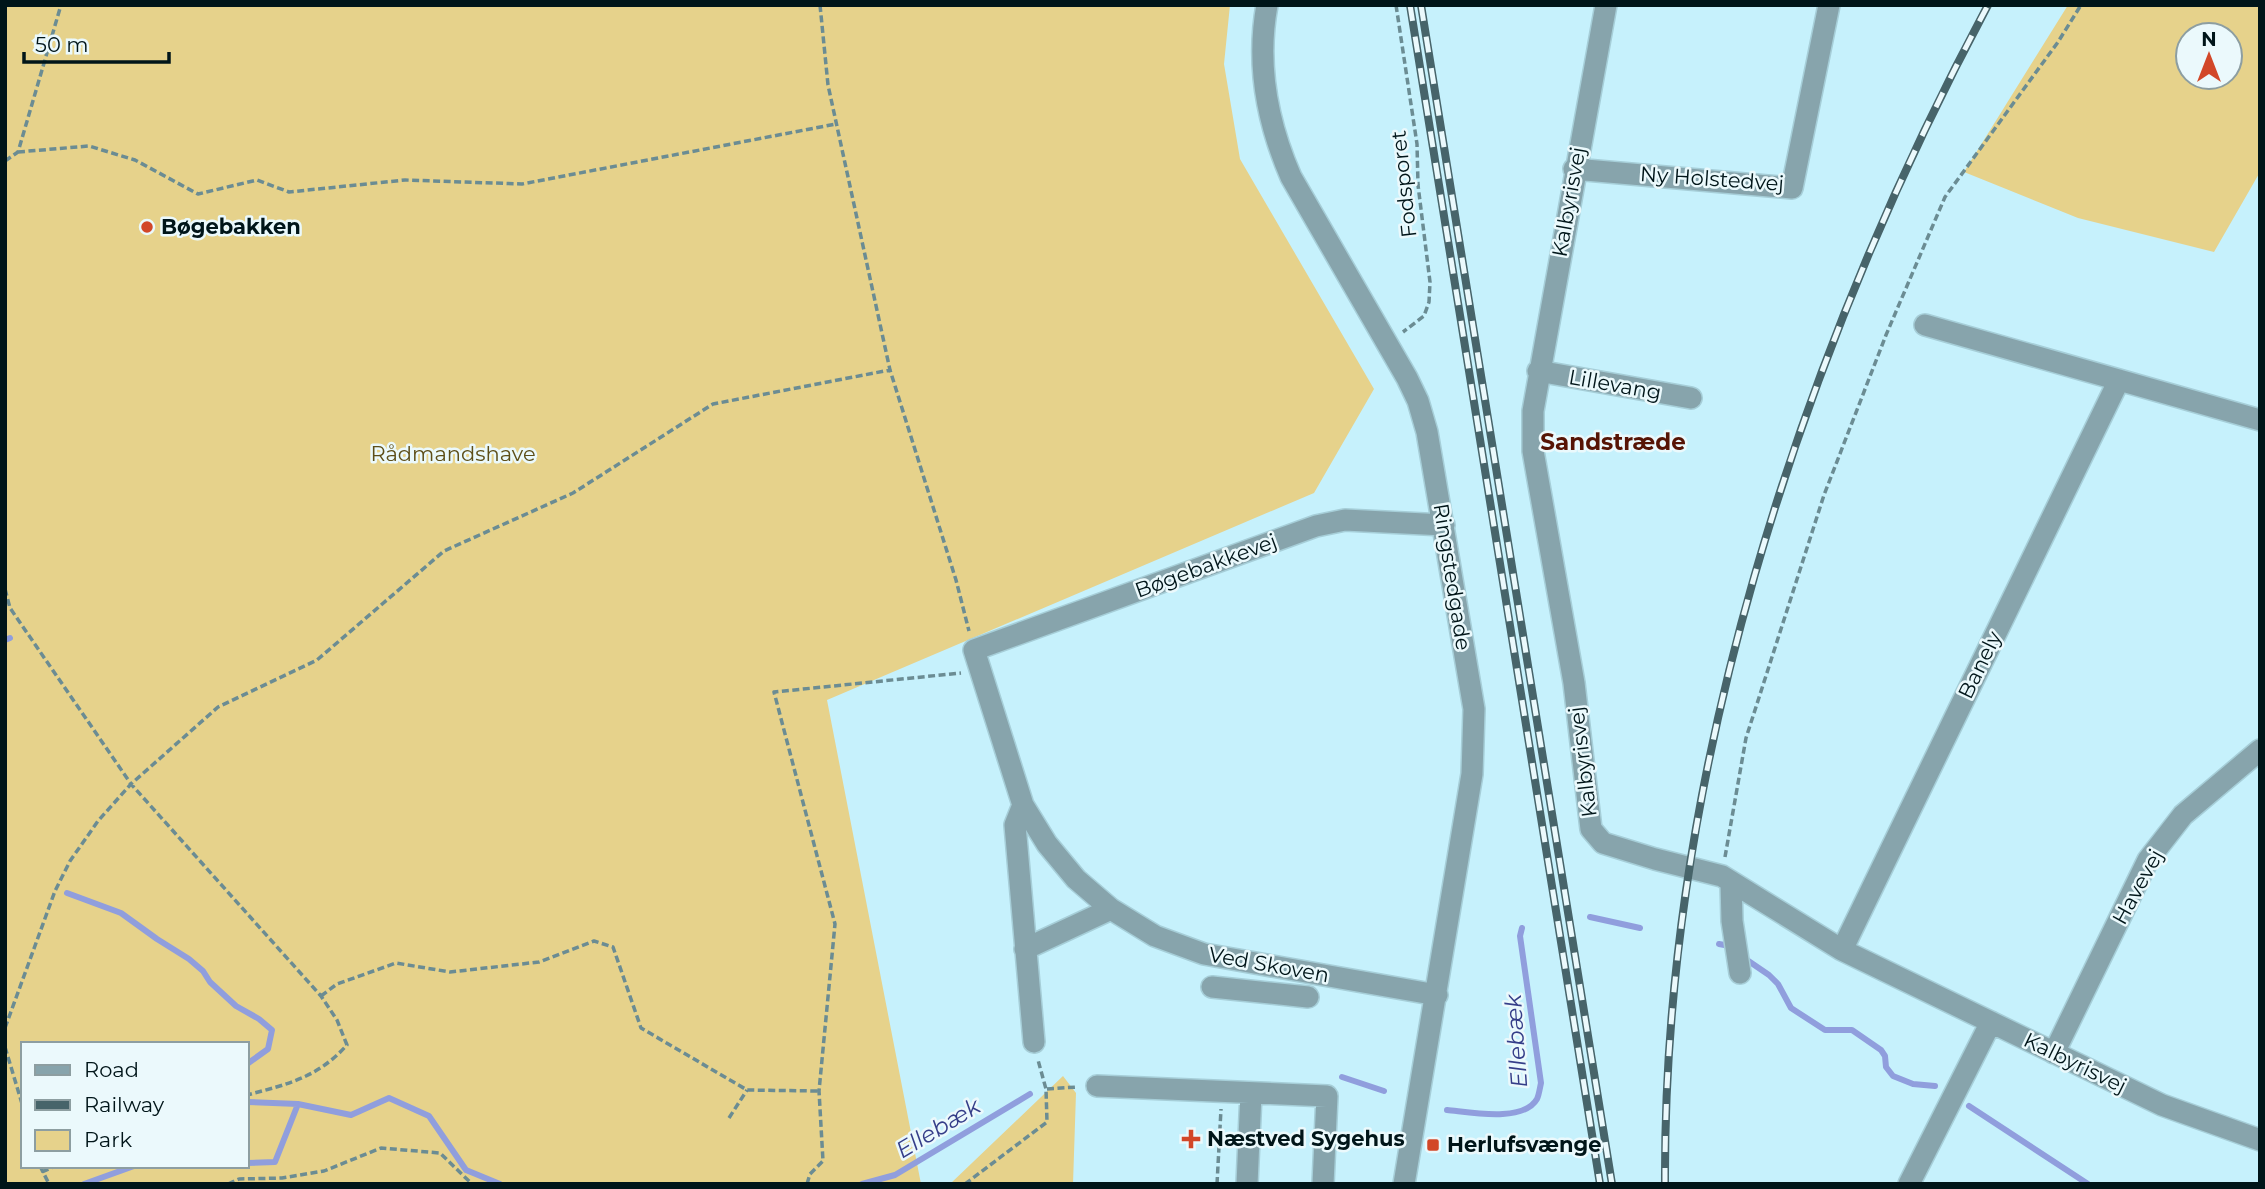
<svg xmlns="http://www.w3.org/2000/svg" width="2265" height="1189" font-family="Montserrat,sans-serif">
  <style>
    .green { fill: #e6d28b; fill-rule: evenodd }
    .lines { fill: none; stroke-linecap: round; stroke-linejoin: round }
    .stream { stroke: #909edd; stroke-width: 6 }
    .minor-casing { stroke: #a6ced8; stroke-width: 24 }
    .path { stroke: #6b8c93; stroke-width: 3.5; stroke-dasharray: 7 3.5; stroke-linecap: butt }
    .minor { stroke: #87a4ac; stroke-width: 21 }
    .rail-casing { stroke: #47646a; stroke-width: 8 }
    .rail { stroke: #ebf9fc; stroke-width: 5; stroke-dasharray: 16; stroke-linecap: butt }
    .poi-dot { fill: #d24728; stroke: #ebf9fc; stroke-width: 2.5 }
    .labels { text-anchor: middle; stroke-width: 5; stroke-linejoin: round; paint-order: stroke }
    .street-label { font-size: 21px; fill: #001519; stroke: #ebf9fc }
    .poi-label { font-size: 21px; font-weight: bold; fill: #001519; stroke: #ebf9fc; text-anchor: start }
    .park-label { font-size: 21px; fill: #5d4e18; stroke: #ebf9fc }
    .neighbourhood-label { font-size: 23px; font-weight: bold; fill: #561405; stroke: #ebf9fc }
    .water-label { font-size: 23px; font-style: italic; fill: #353e89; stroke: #ebf9fc }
  </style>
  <rect width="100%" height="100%" fill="#c6f1fc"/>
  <path class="green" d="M5 5H1230L1224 64 1240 159 1374 389 1314 493 827 700 921 1184H5ZM23 1044H247V1166H23Z
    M2068 5H2260V172L2214 252 2078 218 1964 172ZM2188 35H2230V77H2188Z
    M1063 1076 1076 1093 1073 1184H950Z"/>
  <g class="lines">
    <path class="stream" d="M5 640 10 638
      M67 893 121 913 157 939 189 959 203 971 210 982 236 1006 259 1019 272 1030 268 1049 247 1064
      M1590 917 1640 928
      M1719 944 1730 946
      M1747 960 1769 975 1778 984 1791 1008 1825 1030H1852L1881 1050 1885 1056 1886 1067 1893 1076 1913 1084 1935 1086
      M1342 1077 1384 1091
      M247 1102 298 1104 351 1115 389 1098 429 1116 466 1170 500 1184
      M1969 1106 2088 1184
      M1447 1110C1469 1112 1523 1123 1537 1099 1539 1095 1540 1087 1541 1083L1520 936 1522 928
      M247 1163 275 1162 298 1104
      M84 1184 134 1166
      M862 1184 895 1175 1030 1094"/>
    <defs>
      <path id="minor" d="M1267 5C1256 65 1267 122 1291 177L1407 378 1418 401 1427 432 1474 709 1472 774 1404 1184
        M1606 5 1533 411V451L1574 683 1591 829 1603 843 1655 859 1722 876 1842 950 2162 1105 2260 1140
        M1574 169 1792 188 1829 5
        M1925 325 2260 420
        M1538 371 1691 398
        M1023 805 1015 825 1034 1042
        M1731 882 1732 921 1740 973
        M1025 949 1111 909
        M1842 950 2119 380
        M1212 987 1308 997
        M1437 995 1204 954 1155 936 1111 909 1076 879 1047 844 1023 805 974 650 1316 526 1345 520 1444 525
        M2054 1053 2148 860 2183 815 2260 750
        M1097 1086 1327 1096 1323 1184
        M1247 1184 1251 1093
        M1909 1184 1991 1022"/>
    </defs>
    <use href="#minor" class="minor-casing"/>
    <path class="path" d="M820 5 828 85 890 370 956 580 969 631
      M1396 5 1417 144 1418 185 1430 282 1429 302 1424 316 1403 332
      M18 152 89 146 135 160 198 194 257 180 289 192 405 180 522 184 836 124
      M5 161 18 152 61 5
      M5 589 10 608 131 784 321 996 337 1020 347 1045C317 1078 288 1084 247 1095
      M1725 857 1746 738 1824 495 1886 335 1945 197 2058 42 2081 5
      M321 996 337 984 396 963 450 972 539 962 594 941 613 947 641 1028 747 1090 819 1091
      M5 1028 55 891 70 861 98 821 131 784 218 707 317 660 444 551 573 493 713 404 890 370
      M5 1047 23 1107
      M1047 1089 1077 1087
      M729 1118 747 1090
      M40 1166 49 1184
      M42 1172 55 1166
      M228 1184 239 1179 282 1178 324 1171 381 1148 440 1153 472 1184
      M807 1184 810 1174 823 1161 819 1091 835 924 774 692 961 673
      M965 1184 1047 1122 1046 1089 1038 1060
      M1217 1184 1221 1109"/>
    <use href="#minor" class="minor"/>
    <defs>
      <path id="rail" d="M1410 5 1600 1184
        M1421 5 1612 1184
        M1665 1184C1663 778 1798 361 1988 5"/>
    </defs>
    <use href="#rail" class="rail-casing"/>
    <use href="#rail" class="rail"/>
  </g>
  <g class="poi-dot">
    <circle cx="147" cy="227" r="7"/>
    <path d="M1187.5 1128.5h7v7h7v7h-7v7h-7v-7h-7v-7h7z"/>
    <rect x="1426" y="1138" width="14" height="14" rx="3.5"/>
  </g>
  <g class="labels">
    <g class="street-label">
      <text transform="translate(1712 179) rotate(4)" y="7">Ny Holstedvej</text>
      <text transform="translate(1404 184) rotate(-96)" y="7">Fodsporet</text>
      <text transform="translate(1569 202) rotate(-80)" y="7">Kalbyrisvej</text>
      <text transform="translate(1615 385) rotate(10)" y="7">Lillevang</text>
      <text transform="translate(1206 566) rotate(-20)" y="7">Bøgebakkevej</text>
      <text transform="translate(1452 577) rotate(81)" y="7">Ringstedgade</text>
      <text transform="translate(1980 665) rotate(-64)" y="7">Banely</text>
      <text transform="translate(1583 762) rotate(-97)" y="7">Kalbyrisvej</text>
      <text transform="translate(2138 887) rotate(-61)" y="7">Havevej</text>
      <text transform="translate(1269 965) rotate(10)" y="7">Ved Skoven</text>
      <text transform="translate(2075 1063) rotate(26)" y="7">Kalbyrisvej</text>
    </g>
    <g class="poi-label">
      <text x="161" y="234">Bøgebakken</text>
      <text x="1207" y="1146">Næstved Sygehus</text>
      <text x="1447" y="1152">Herlufsvænge</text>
    </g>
    <g class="park-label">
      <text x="453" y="461">Rådmandshave</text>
    </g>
    <g class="neighbourhood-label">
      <text x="1613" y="450">Sandstræde</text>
    </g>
    <g class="water-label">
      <text transform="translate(1516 1041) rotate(-94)" y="8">Ellebæk</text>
      <text transform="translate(938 1128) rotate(-31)" y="8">Ellebæk</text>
    </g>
  </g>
  <rect width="2265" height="1189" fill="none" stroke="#001519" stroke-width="14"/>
  <rect x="21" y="1042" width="228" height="126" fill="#ebf9fc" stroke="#8d9ea1" stroke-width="2"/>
  <rect x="35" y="1065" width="35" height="10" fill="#87a4ac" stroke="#8d9ea1" stroke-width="2"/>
  <text x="84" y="1077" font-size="21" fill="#001519">Road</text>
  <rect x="35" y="1100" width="35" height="10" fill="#47646a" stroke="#8d9ea1" stroke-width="2"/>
  <text x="84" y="1112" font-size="21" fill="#001519">Railway</text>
  <rect x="35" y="1130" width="35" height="21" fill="#e6d28b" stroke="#8d9ea1" stroke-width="2"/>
  <text x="84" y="1147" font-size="21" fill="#001519">Park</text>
  <g transform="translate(2209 56)"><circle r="33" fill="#ebf9fc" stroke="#8d9ea1" stroke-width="2"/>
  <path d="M0-5L12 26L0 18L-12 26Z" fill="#d24728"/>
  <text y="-10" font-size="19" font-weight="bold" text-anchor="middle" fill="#001519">N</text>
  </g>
  <path d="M24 52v10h145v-10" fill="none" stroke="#001519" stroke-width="3.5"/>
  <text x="35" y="52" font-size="21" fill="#001519" stroke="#ebf9fc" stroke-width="5" paint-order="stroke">50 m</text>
</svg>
